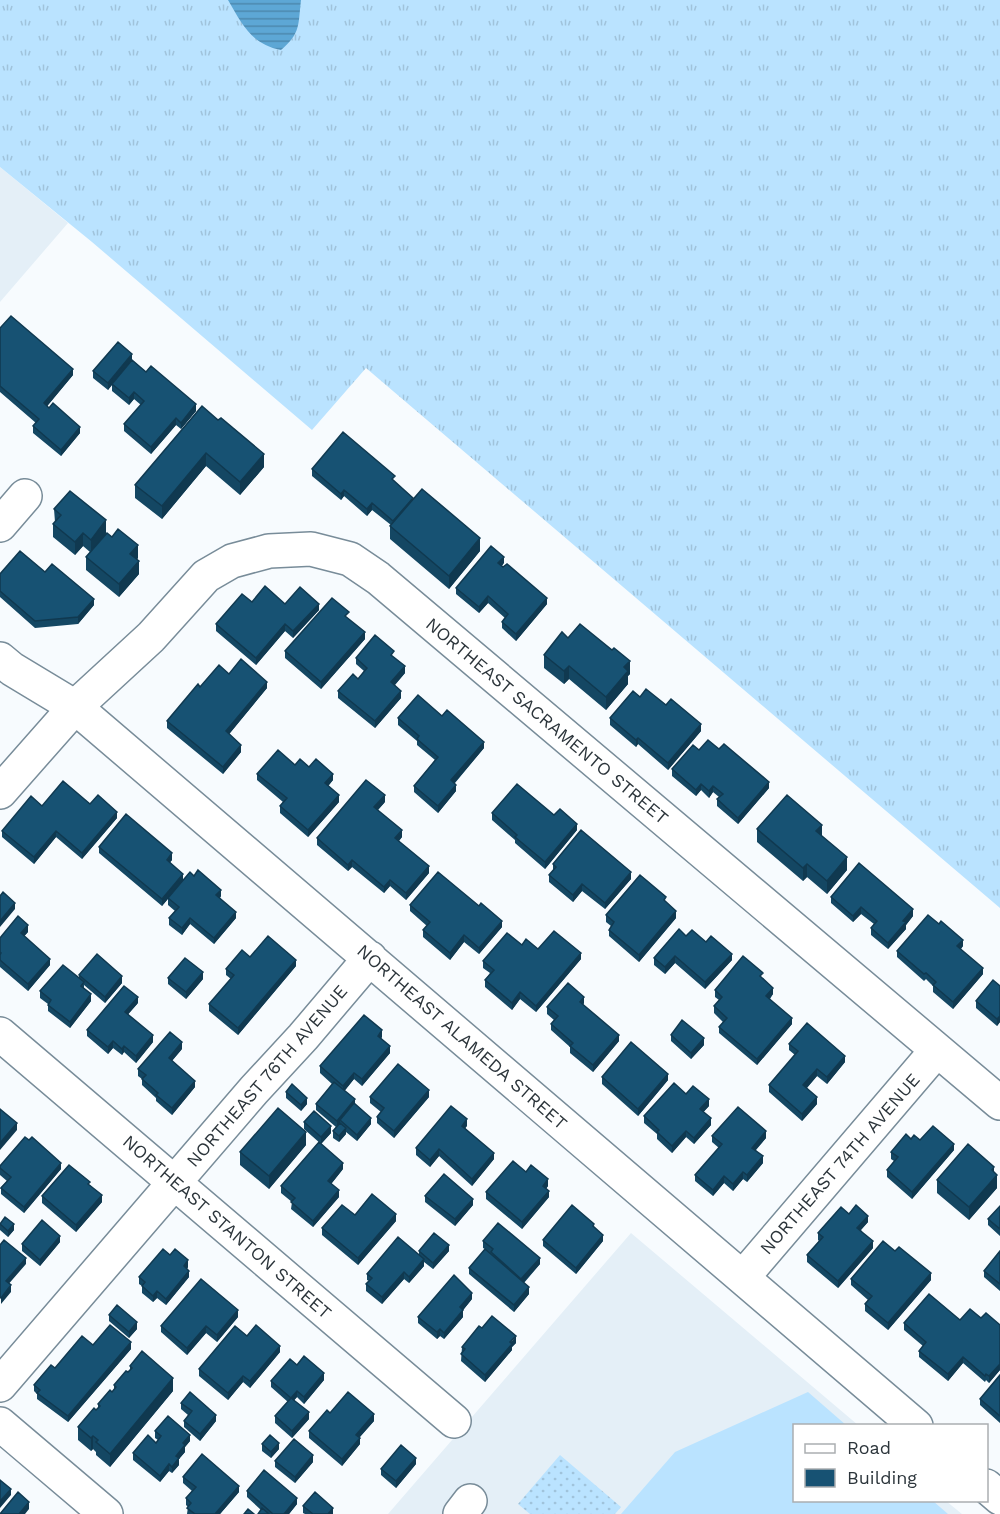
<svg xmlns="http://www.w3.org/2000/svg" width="1000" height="1514" font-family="'Work Sans',sans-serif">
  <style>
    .built { fill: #e4eff7 }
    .grass { fill: url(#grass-tufts) }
    .park { fill: url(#park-dots) }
    .pitch { fill: #bae3ff }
    .water { fill: url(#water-rules) }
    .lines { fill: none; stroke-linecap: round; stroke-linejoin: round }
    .minor-casing { stroke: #788c99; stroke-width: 36 }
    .minor { stroke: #fff; stroke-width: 33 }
    .wall { fill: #144763 }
    .shaded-wall { fill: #103950 }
    .building { fill: #175273; stroke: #103950; stroke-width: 1.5 }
    .labels { text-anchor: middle; stroke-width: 6; stroke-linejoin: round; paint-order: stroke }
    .street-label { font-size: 18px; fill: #2c353b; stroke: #fff }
  </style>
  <defs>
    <pattern id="grass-tufts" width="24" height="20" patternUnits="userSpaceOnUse" patternTransform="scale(1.5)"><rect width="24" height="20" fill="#bae3ff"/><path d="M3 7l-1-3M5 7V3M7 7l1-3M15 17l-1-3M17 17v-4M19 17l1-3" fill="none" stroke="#a0c3db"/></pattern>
    <pattern id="park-dots" width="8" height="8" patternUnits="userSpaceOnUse" patternTransform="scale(1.5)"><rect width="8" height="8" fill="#bae3ff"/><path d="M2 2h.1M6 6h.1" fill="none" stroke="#a0c3db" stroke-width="1.8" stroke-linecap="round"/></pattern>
    <pattern id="water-rules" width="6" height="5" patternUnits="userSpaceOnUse" patternTransform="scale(1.5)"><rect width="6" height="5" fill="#5da7d5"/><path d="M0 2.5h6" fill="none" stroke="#4d89ae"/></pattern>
  </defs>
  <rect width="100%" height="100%" fill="#f7fbfe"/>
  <path class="built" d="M0 167 68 223 0 302Z
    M631 1233 858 1425 794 1426V1500L946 1501 962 1514H388Z"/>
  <path class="grass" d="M0 0H1000V908L366 368 312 430 92 242 0 167Z"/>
  <path class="park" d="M560 1455 621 1507 615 1514H530L518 1504Z"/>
  <path class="pitch" d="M808 1392 846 1425 794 1426V1500L933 1501 948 1514H621L675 1452Z"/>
  <path class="water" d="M228 0H301C298 25 301 33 281 50 251 44 242 24 228 0Z"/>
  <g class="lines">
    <defs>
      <path id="minor" d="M0 525 25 496
        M0 659 12 669 75 707 916 1426
        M0 792 75 707 151 637 206 576 232 561 269 551 311 549 350 559 378 578 1000 1103
        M0 1034 454 1421
        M743 1277 937 1050
        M0 1385 254 1090 303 1037 370 958
        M0 1424 106 1514
        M986 1486 1000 1498
        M460 1514 470 1501"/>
    </defs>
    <use href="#minor" class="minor-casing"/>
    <use href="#minor" class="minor"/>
  </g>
  <path class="wall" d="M0 328 73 375 47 406 80 433 61 456 33 433V426L36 423 0 392Z
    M132 360 146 372 196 411 181 429 176 425 151 454 124 431V424L141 405 134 399 129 405 112 391V384L108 390 93 378V371Z
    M202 406 264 467 240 495 206 466 162 519 135 498V485Z
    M312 469 395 482 413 499 480 551 449 589 390 539V526L391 525 372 510 367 516 344 496 341 500 312 476Z
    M54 509 106 533 138 558 137 559 139 574 119 597 86 570V557L90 552 83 546 75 555 53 537V524L55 522Z
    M504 563 502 566 547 604 516 641 502 628V622L505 618 488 603 479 613 456 594V588Z
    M45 572 94 605 78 624 35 628 0 597V574Z
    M252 602 285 604 319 610 293 638 285 631 256 665 216 631V624Z
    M349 619 365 639 321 689 285 658V651Z
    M568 638 630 674 628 676V684L606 710 569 679 564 684 544 668V655Z
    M394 657 405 673 395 685 401 698 375 728 338 698V691L358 679 364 671 356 664V658Z
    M229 674 267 688 229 734 241 752 223 774 167 728V721L200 687Z
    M640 697 666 705 701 731 668 770 638 744 636 747 610 725V718Z
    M442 716 484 748 455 783 456 791 438 813 414 792V786L435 760 417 745V741L398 725V718Z
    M719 749 769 788 738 824 717 806V799L719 797 713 792 709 798 701 790 696 796 672 776V769L699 750Z
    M295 765 309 767 333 780 328 786 339 802 308 837 280 813V806L283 802 257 780V774Z
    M385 802 378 810 402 837 399 841 429 873 406 900 390 886 384 893 352 867 348 871 317 845V838Z
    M90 804 117 818 82 859 56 837 34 864 2 837V831L42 806Z
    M492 813 577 830 545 869 515 843V840L492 820Z
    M757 829 822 836 847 870 827 894 807 877 803 881 757 842Z
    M99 847 172 860 170 862 183 880 221 896 220 898 236 918 214 944 190 924 182 935 169 925V918L175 911 168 905V899L162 906 99 853Z
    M553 864 631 879 605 909 582 891 573 902 549 882V875L553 871Z
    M831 897 913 916 906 925V929L888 949 871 935V928L874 924 861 914 853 922 831 903Z
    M666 903 676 918 639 962 609 936V930L611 926 606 922V915Z
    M410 905 502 927 479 954 464 942 450 960 423 937V930L427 926 410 911Z
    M28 932 24 936 50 965 28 991 0 967V938Z
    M686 936 706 942 732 960 705 989 675 963 665 974 654 965V958Z
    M522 945 581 959 536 1012 520 999 512 1010 485 987V980L490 973 483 968V961Z
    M963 946 961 949 983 974 953 1009 933 992V986L926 979 924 981 897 957V951Z
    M250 957 296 966 238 1035 209 1011V1004L231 979 226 975V969Z
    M79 975 122 983 105 1003 84 985V988L91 1001 70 1028 48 1011V1004L40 998V991L79 978Z
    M168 978 203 979 186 999 168 984Z
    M763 978 773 994 770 999 792 1024 757 1065 719 1033V1027L723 1022 714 1013V1006L719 1000 715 997V990Z
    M1000 986V1022L997 1026 976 1008V1001Z
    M138 1003 128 1014 153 1042 136 1063 124 1052 122 1055 113 1048 108 1054 87 1036V1030Z
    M584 1003 583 1005 619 1041 593 1072 570 1053V1047L551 1030V1024L554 1020 547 1014V1007Z
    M671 1035 704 1045 691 1059 671 1041Z
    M382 1037 381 1039 390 1053 362 1086 354 1079 344 1091 371 1124 357 1141 346 1132V1134L339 1142 333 1138V1131L336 1127 316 1110V1104L332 1084 320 1073V1066Z
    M789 1044 845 1062 827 1084 817 1076 807 1088 817 1104 802 1121 769 1092V1085L795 1055 789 1050Z
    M182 1049 172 1061 195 1087 172 1115 156 1101V1098L142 1085V1079L138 1076V1069Z
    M602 1077 668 1080 638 1116 602 1084Z
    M286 1092 307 1104 301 1111 286 1098Z
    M686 1094 709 1106 703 1112 711 1125 694 1144 686 1137 672 1153 657 1139V1134L644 1123V1116Z
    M370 1097H429L394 1138 377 1123V1117L381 1112 370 1103Z
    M304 1122 331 1133 321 1144 304 1129Z
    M467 1126 465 1128 494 1159 472 1186 439 1156 430 1167 416 1155V1148Z
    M712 1136 766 1138 756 1150 763 1163 747 1182 743 1179 733 1191 724 1183 713 1196 695 1181V1175L719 1148 712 1142Z
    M911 1139 920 1140 954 1150 912 1199 887 1177V1170L894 1161 891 1159V1152Z
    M306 1145 269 1189 240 1165V1152Z
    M0 1166 61 1169 24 1213 1 1194V1188L0 1189 1 1187 7 1181 0 1175Z
    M343 1169 331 1184 339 1197 313 1227 291 1209 292 1202 281 1193V1186Z
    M526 1172 548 1186 546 1189 549 1197 522 1229 486 1199V1192Z
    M937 1180 997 1188 969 1220 937 1193Z
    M90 1185 102 1202 76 1232 42 1203V1196Z
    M425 1196 473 1205 455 1226 425 1202Z
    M1000 1206V1236L988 1225V1219Z
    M849 1214 868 1222 861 1230 873 1248 838 1288 807 1262V1255L819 1241 818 1240V1233Z
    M355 1215 396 1221 358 1265 322 1235V1228Z
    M0 1223 14 1230 8 1237 0 1230Z
    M543 1240 603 1241 576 1274 543 1246Z
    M483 1241 540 1264 524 1283 529 1294 514 1312 469 1274V1268L485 1249 483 1248Z
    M60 1242 40 1266 22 1251V1244Z
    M419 1251H449L433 1269 424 1262V1266L409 1283 404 1279 382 1304 366 1291V1284L369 1281 367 1280V1274L419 1255Z
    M1000 1251V1291L984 1277V1271Z
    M170 1255 188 1267 187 1269 189 1277 166 1305 157 1298 153 1302 142 1293V1286L139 1284V1277Z
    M851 1279 931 1280 888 1330 865 1311V1304L868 1300 851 1285Z
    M472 1299 463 1310V1317L444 1339 440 1336 437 1339 418 1323V1317Z
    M109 1315 137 1329 129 1338 109 1321Z
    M238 1317 217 1342 206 1333 187 1355 161 1332V1326Z
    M981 1318 1000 1325V1370L989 1383 986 1380 985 1382 963 1363 948 1381 919 1357V1351L923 1346 904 1330V1323Z
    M482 1328 516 1343 512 1347V1350L485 1382 461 1361 462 1347Z
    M247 1336 280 1352 250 1388 243 1382 228 1400 199 1376V1369Z
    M93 1345 131 1349 68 1422 37 1399V1394L34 1391V1385L55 1368Z
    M297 1365 324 1380 304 1404 297 1397 294 1400 309 1419 292 1438 275 1423V1416L288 1402 271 1387V1381Z
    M130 1366 173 1391 110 1467 96 1455V1452L93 1449 91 1451 78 1440V1427L96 1410 98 1408V1404L112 1392 114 1389V1385L130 1370Z
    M1000 1375V1423L980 1405V1399Z
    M181 1403 216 1421 200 1441 184 1427V1421L188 1415 181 1409Z
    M330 1413 374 1421 360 1437V1444L342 1466 309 1438V1431Z
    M155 1431 190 1441 185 1447V1452L179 1459V1465L172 1473 169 1471 160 1482 133 1460V1453L156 1443 158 1440 155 1438Z
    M262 1444 279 1449 271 1458 262 1451Z
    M275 1461 313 1462 295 1483 275 1467Z
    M416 1464 396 1488 381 1475V1469Z
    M183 1477 239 1492 220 1514H187L188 1507 186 1505V1498L192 1491 183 1483Z
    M247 1491 297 1504 289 1514H258L261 1510 247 1497Z
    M303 1506 333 1514H305L303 1513Z"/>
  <path class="shaded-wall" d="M132 354V361L108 390V383Z
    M73 369V375L44 410V403Z
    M134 392V399L129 405V398Z
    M196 404V411L181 429V423Z
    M176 418V425L151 454V447Z
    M80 427V433L61 456V450Z
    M206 453V466L162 519V506Z
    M264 454V467L240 495V482Z
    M344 490V496L341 500V494Z
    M372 503V510L367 516V509Z
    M106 520V533L91 553V540Z
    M83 533V546L75 555V542Z
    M480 538V551L449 589V576Z
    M138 545V558L130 567V554Z
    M504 557V563L498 569V563Z
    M139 561V574L119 597V584Z
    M488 596V603L479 613V607Z
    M547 598V604L516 641V634Z
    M94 599V605L78 624V617Z
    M319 604V610L293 638V631Z
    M285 624V631L256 665V658Z
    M365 632V639L321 689V682Z
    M630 661V674L628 676V684L606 710V697L624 667Z
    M405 666V673L391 689V682Z
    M569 666V679L564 684V671Z
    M267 682V688L226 738V731Z
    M401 691V698L375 728V721Z
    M701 724V731L668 770V763Z
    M638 738V744L636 747V740Z
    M484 742V748L451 787V780Z
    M241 745V752L223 774V767Z
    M333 774V780L325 790V783Z
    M769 782V788L738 824V818Z
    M701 784V790L696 796V790Z
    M456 785V791L438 813V806Z
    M713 786V792L709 798V791Z
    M339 795V802L308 837V830Z
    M385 795V802L374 814V807Z
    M117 812V818L82 859V853Z
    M577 824V830L545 869V862Z
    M822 825V838L816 831Z
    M402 830V837L395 845V838Z
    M56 831V837L34 864V857Z
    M172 853V860L167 866V860Z
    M847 857V870L827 894V881Z
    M352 860V867L348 871V865Z
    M807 864V877L803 881V868Z
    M429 866V873L406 900V893Z
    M631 872V879L605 909V903Z
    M183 874V880L162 906V899Z
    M390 880V886L384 893V887Z
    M582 884V891L573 902V895Z
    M221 890V896L216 902V895Z
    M15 903V909L0 927V921Z
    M861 907V914L853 922V916Z
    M913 909V916L906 925V929L888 949V943L903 921Z
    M676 911V918L639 962V955Z
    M236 912V918L214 944V938Z
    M190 918V924L182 935V928Z
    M502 921V927L479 954V948Z
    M28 925V932L21 940V933Z
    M464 935V942L450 960V953Z
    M963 940V946L957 953V946Z
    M581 953V959L536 1012V1006Z
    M732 954V960L705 989V982Z
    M675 956V963L665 974V967Z
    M50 959V965L28 991V984Z
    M296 960V966L238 1035V1028Z
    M983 968V974L953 1009V1002Z
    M203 972V979L186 999V992Z
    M122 976V983L105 1003V997Z
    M773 988V994L766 1002V996Z
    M520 992V999L512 1010V1003Z
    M91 994V1001L70 1028V1022Z
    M138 997V1003L125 1018V1012Z
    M584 997V1003L580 1009V1002Z
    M1000 1016V1022L997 1026V1019Z
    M792 1018V1024L757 1065V1059Z
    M382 1030V1037L378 1042V1036Z
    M153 1035V1042L136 1063V1056Z
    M619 1035V1041L593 1072V1065Z
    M704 1038V1045L691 1059V1053Z
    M113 1041V1048L108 1054V1047Z
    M182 1042V1049L169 1064V1058Z
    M124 1046V1052L122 1055V1049Z
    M390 1046V1053L362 1086V1079Z
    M845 1056V1062L827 1084V1077Z
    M817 1069V1076L803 1092V1085Z
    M354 1073V1079L343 1093V1086Z
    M668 1074V1080L638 1116V1109Z
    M195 1081V1087L172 1115V1108Z
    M429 1090V1097L394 1138V1131Z
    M817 1097V1104L802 1121V1114Z
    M307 1098V1104L301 1111V1105Z
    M355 1099V1106L340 1120V1124L337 1128V1121Z
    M709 1099V1106L700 1116V1109Z
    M371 1118V1124L357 1141V1135Z
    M711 1118V1125L694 1144V1138Z
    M467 1119V1126L462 1132V1126Z
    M17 1123V1130L0 1150V1143Z
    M331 1126V1133L321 1144V1137Z
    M346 1128V1134L339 1142V1136Z
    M686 1131V1137L672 1153V1146Z
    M766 1131V1138L752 1154V1148Z
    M306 1132V1145L269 1189V1176Z
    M954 1144V1150L912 1199V1192Z
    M439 1149V1156L430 1167V1160Z
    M494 1153V1159L472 1186V1179Z
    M763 1156V1163L747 1182V1175Z
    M61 1163V1169L24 1213V1207Z
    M343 1163V1169L328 1188V1181Z
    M994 1167V1178L997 1175V1188L969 1220V1207Z
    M743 1172V1179L733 1191V1184Z
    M724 1176V1183L713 1196V1190Z
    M548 1179V1186L543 1192V1186Z
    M339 1190V1197L313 1227V1221Z
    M549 1191V1197L522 1229V1222Z
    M102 1195V1202L76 1232V1225Z
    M473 1199V1205L455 1226V1219Z
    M396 1214V1221L358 1265V1258Z
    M868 1216V1222L857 1234V1228Z
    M14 1224V1230L8 1237V1231Z
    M603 1235V1241L576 1274V1268Z
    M60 1236V1242L40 1266V1260Z
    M873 1241V1248L838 1288V1281Z
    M449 1245V1251L433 1269V1263Z
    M26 1258V1264L6 1287V1281Z
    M540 1258V1264L521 1285V1279Z
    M424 1259V1266L409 1283V1277Z
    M188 1260V1267L184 1273V1266Z
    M189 1271V1277L166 1305V1299Z
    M404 1272V1279L382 1304V1297Z
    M931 1273V1280L888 1330V1323Z
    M11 1285V1292L1 1304V1298Z
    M529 1287V1294L514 1312V1305Z
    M157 1291V1298L153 1302V1296Z
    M472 1293V1299L460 1314V1307Z
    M238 1310V1317L217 1342V1335Z
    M463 1310V1317L444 1339V1333Z
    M137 1322V1329L129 1338V1332Z
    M206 1326V1333L187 1355V1348Z
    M440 1329V1336L437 1339V1332Z
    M516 1336V1343L512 1347V1350L485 1382V1375Z
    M131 1342V1349L68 1422V1416Z
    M280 1346V1352L250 1388V1381Z
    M963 1357V1363L948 1381V1374Z
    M1000 1364V1370L989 1383V1376Z
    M324 1373V1380L304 1404V1397Z
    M243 1376V1382L228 1400V1393Z
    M173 1378V1391L110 1467V1454Z
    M297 1391V1397L291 1404V1398Z
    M309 1412V1419L292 1438V1431Z
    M374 1414V1421L356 1441V1435Z
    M216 1415V1421L200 1441V1434Z
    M190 1435V1441L185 1447V1452L179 1459V1465L172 1473V1467L176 1456 183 1443Z
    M93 1436V1449L91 1451V1438Z
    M360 1438V1444L342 1466V1459Z
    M279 1443V1449L271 1458V1452Z
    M313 1455V1462L295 1483V1477Z
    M416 1458V1464L396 1488V1481Z
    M169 1464V1471L160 1482V1476Z
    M239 1486V1492L220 1514H215Z
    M11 1489V1495L0 1508V1501Z
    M297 1498V1504L289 1514H284Z
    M29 1502V1509L25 1514H19Z
    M333 1508V1514H328Z"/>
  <path class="building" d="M11 316 73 369 44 403 49 408 53 403 80 427 61 450 33 426 39 419 0 386V328Z
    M118 342 132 354 108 383 93 371Z
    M132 360 146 372 151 366 196 404 181 423 176 418 151 447 124 424 144 401 134 392 129 398 112 384Z
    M202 406 218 420 221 418 264 454 240 482 206 453 162 506 135 485Z
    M343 432 395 476 392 479 413 498 393 521 372 503 367 509 344 490 341 494 312 469Z
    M422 489 480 538 449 576 390 526Z
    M70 491 106 520 91 540 83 533 75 542 53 524 61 515 54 509Z
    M118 529 138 545 130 554 139 561 119 584 86 557 107 533 112 537Z
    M491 546 504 557 498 563 503 567 507 564 547 598 516 634 502 622 508 614 488 596 479 607 456 588Z
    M20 551 45 572 52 564 94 599 78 617 35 621 0 591V574Z
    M265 586 285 604 300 587 319 604 293 631 285 624 256 658 216 624 242 594 252 602Z
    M332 598 349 612 345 616 365 632 321 682 285 651Z
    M580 624 612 650 614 648 630 661 624 667 628 671 606 697 569 666 564 671 544 655 562 632 568 638Z
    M375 635 394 651 391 655 405 666 391 682 401 691 375 721 338 691 353 674 358 679 367 668 356 658Z
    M241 659 267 682 226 731 241 745 223 767 167 721 198 684 200 687 219 665 229 674Z
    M646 689 666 705 671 699 701 724 668 763 638 738 636 740 610 718 633 691 640 697Z
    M418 695 442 716 447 710 484 742 451 780 456 785 438 806 414 786 438 757 417 739 419 736 398 718Z
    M708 740 719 749 724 744 769 782 738 818 717 799 723 794 713 786 709 791 701 784 696 790 672 769 693 745 699 750Z
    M278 750 295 765 300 759 309 767 316 759 333 774 325 783 339 795 308 830 280 806 287 798 257 774Z
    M366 780 385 795 374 807 402 830 395 838 429 866 406 893 390 880 384 887 352 860 348 865 317 838Z
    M63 781 90 804 98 795 117 812 82 853 56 831 34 857 2 831 31 796 42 806Z
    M517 784 554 815 560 809 577 824 545 862 515 837 517 835 492 813Z
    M787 795 822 825 816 831 847 857 827 881 807 864 803 868 757 829Z
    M126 814 172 853 167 860 183 874 162 899 99 847Z
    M581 830 631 872 605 903 582 884 573 895 549 875 556 867 553 864Z
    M859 863 913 909 903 921 906 922 888 943 871 928 877 921 861 907 853 916 831 897Z
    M198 870 221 890 216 895 236 912 214 938 190 918 182 928 169 918 179 907 168 898 190 872 194 876Z
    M438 872 479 906 481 903 502 921 479 948 464 935 450 953 423 930 430 922 410 905Z
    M640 875 666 897 664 900 676 911 639 955 609 930 614 922 606 915Z
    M3 892 15 903 0 921V896Z
    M928 915 939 924 941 921 963 940 957 946 983 968 953 1002 933 985 936 982 926 973 924 974 897 951Z
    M18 916 28 925 21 933 50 959 28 984 0 960V955L1 953 0 952V938Z
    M679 929 686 936 692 930 706 942 711 936 732 954 705 982 675 956 665 967 654 958Z
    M554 931 581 953 536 1006 520 992 512 1003 485 980 494 970 483 961 507 933 522 945 526 939 538 949Z
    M268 936 296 960 238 1028 209 1004 234 975 226 969 242 950 250 957Z
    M97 954 122 976 105 997 79 975Z
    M743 956 763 973 760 976 773 988 766 996 792 1018 757 1059 719 1027 727 1018 714 1006 722 997 715 990Z
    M185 958 203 972 186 992 168 978Z
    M63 965 84 982 81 986 91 994 70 1022 48 1005 51 1000 40 991Z
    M993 980 1000 986V1016L997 1019 976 1001Z
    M568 983 584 997 580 1002 619 1035 593 1065 570 1046 573 1043 551 1024 558 1016 547 1007Z
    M124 986 138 997 125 1012 153 1035 136 1056 124 1046 122 1049 113 1041 108 1047 87 1030Z
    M364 1015 382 1030 378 1036 390 1046 362 1079 354 1073 343 1086 320 1066Z
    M682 1020 704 1038 691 1053 671 1035Z
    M807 1023 845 1056 827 1077 817 1069 803 1085 817 1097 802 1114 769 1085 798 1051 789 1044Z
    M170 1032 182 1042 169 1058 195 1081 172 1108 156 1095 158 1093 142 1079 146 1075 138 1069Z
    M631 1042 668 1074 638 1109 602 1077Z
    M398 1064 429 1090 394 1131 377 1117 384 1108 370 1097Z
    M334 1082 355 1099 337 1121 316 1104Z
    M674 1083 686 1094 693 1086 709 1099 700 1109 711 1118 694 1138 686 1131 672 1146 657 1132 659 1130 644 1116Z
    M292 1084 307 1098 301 1105 286 1092Z
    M354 1103 371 1118 357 1135 340 1120Z
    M451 1106 467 1119 462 1126 494 1153 472 1179 439 1149 430 1160 416 1148Z
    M738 1107 766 1131 752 1148 763 1156 747 1175 743 1172 733 1184 724 1176 713 1190 695 1175 722 1144 712 1136Z
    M278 1108 306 1132 269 1176 240 1152Z
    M0 1109 17 1123 0 1143Z
    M314 1111 331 1126 321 1137 304 1122Z
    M340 1123 346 1128 339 1136 333 1131Z
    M933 1126 954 1144 912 1192 887 1170 898 1157 891 1152 906 1134 911 1139 914 1135 920 1140Z
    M25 1137 29 1140 32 1137 61 1163 24 1207 1 1188 11 1177 0 1168V1166Z
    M319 1142 343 1163 328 1181 339 1190 313 1221 291 1202 295 1198 281 1186Z
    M968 1144 994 1167 992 1170 997 1175 969 1207 937 1180Z
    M513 1161 526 1172 531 1165 548 1179 543 1186 549 1191 522 1222 486 1192Z
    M69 1165 90 1182 88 1184 102 1195 76 1225 42 1196Z
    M444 1174 473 1199 455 1219 425 1196Z
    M372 1194 396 1214 358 1258 322 1228 342 1205 355 1215Z
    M572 1205 594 1224 593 1226 603 1235 576 1268 543 1240Z
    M856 1205 868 1216 857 1228 873 1241 838 1281 807 1255 823 1237 818 1233 841 1207 849 1214Z
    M1000 1206V1229L988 1219Z
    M5 1217 14 1224 8 1231 0 1224Z
    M42 1220 60 1236 40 1260 22 1244Z
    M498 1223 540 1258 521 1279 491 1252 493 1249 483 1241Z
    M434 1233 449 1245 433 1263 419 1251Z
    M398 1237 424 1259 409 1277 404 1272 382 1297 366 1284 372 1278 367 1274Z
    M4 1240 26 1258 6 1281 11 1285 1 1298 0 1297V1245Z
    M883 1241 895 1251 899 1247 931 1273 888 1323 865 1304 872 1296 851 1279Z
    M163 1249 170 1255 175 1249 188 1260 184 1266 189 1271 166 1299 157 1291 153 1296 142 1286 145 1282 139 1277Z
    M485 1249 529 1287 514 1305 469 1268Z
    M1000 1251V1284L984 1271Z
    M454 1275 472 1293 460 1307 463 1310 444 1333 440 1329 437 1332 418 1317Z
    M201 1279 238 1310 217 1335 206 1326 187 1348 161 1326Z
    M929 1294 960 1320 970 1309 981 1318 986 1313 1000 1325V1364L989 1376 986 1374 985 1376 963 1357 948 1374 919 1351 926 1342 904 1323Z
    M117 1305 137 1322 129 1332 109 1315Z
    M492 1316 516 1336 510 1342 512 1344 485 1375 461 1354 465 1349 462 1347 479 1326 482 1328Z
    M110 1325 131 1342 68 1416 37 1393 40 1390 34 1385 51 1365 55 1368 82 1336 93 1345Z
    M256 1325 280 1346 250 1381 243 1376 228 1393 199 1369 235 1326 247 1336Z
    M142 1351 173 1378 110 1454 96 1442 98 1440 93 1436 91 1438 78 1427 94 1408 96 1410 100 1406 98 1404 110 1390 112 1392 116 1387 114 1385 126 1371 128 1372 132 1368 130 1366Z
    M304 1356 324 1373 304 1397 297 1391 291 1398 271 1381 290 1359 297 1365Z
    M1000 1375V1416L980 1399Z
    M190 1392 216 1415 200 1434 184 1421 192 1411 181 1403Z
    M348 1392 374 1414 356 1435 360 1438 342 1459 309 1431 327 1410 330 1413Z
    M291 1398 309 1412 292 1431 275 1416Z
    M168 1416 190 1435 183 1443 185 1445 176 1456 179 1458 172 1467 169 1464 160 1476 133 1453 148 1435 156 1443 161 1436 155 1431Z
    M270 1435 279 1443 271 1452 262 1444Z
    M294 1439 313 1455 295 1477 275 1461Z
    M401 1445 416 1458 396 1481 381 1469Z
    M202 1454 239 1486 215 1514H195L187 1508 191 1503 186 1498 196 1487 183 1477Z
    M264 1470 297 1498 284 1514H273L247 1491Z
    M0 1480 11 1489 0 1501Z
    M18 1492 29 1502 19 1514H0Z
    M315 1492 333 1508 328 1514H313L303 1506Z
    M262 1508 269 1514H258Z
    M248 1509 254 1514H244Z"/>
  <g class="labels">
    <g class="street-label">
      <text transform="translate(547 721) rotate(40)" y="6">NORTHEAST SACRAMENTO STREET</text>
      <text transform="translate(462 1037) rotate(41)" y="6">NORTHEAST ALAMEDA STREET</text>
      <text transform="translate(267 1076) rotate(-49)" y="6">NORTHEAST 76TH AVENUE</text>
      <text transform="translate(840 1164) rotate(-49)" y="6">NORTHEAST 74TH AVENUE</text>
      <text transform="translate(227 1227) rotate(41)" y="6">NORTHEAST STANTON STREET</text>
    </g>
  </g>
  <rect x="793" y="1424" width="195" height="78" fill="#ffffff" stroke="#abaeb1" stroke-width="1.5"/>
  <rect x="805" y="1444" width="30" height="9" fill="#ffffff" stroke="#abaeb1" stroke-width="1.5"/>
  <text x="847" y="1454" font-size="18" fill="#2c353b">Road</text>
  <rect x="805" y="1469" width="30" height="18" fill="#175273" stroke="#abaeb1" stroke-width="1.5"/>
  <text x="847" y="1484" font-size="18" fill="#2c353b">Building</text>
</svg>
